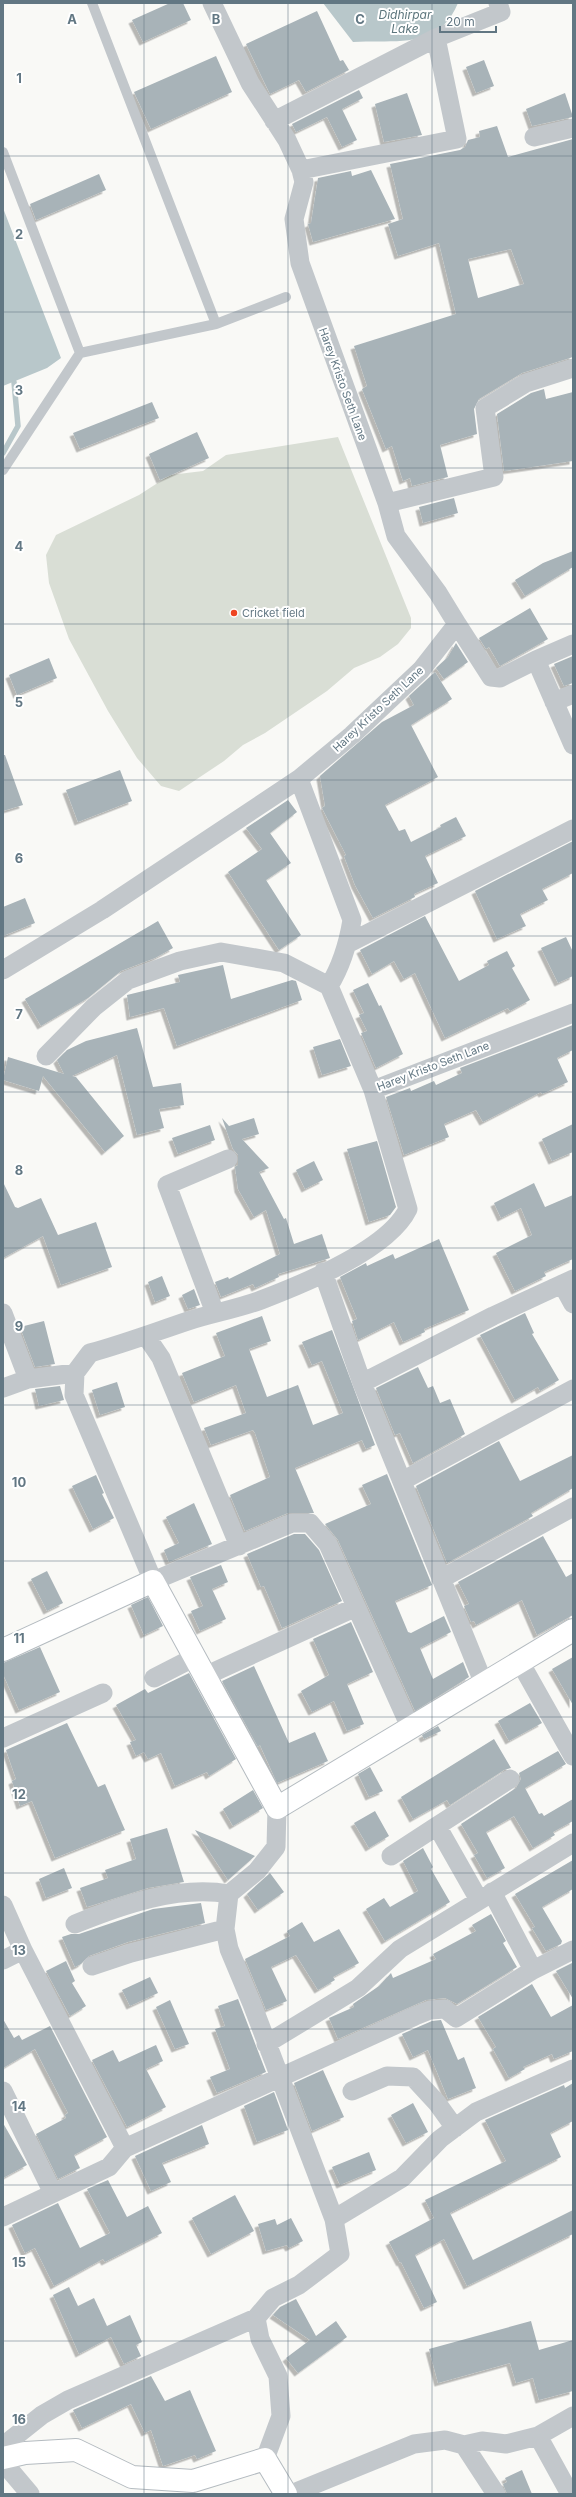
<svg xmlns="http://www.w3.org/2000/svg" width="576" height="2497" font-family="Inter,sans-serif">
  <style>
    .green { fill: #d9ded5 }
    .water { fill: #b8c7ca }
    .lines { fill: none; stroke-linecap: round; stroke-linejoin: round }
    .stream { stroke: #b8c7ca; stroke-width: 5.5 }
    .building { fill: #a8b3b8; fill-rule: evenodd; filter: url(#shadow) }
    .secondary-casing { stroke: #b4bbc0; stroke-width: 24 }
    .lane { stroke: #c2c7cb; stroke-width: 10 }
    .street { stroke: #c2c7cb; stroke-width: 19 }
    .secondary { stroke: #fff; stroke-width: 22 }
    .grid { fill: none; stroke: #627783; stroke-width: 1; stroke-opacity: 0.55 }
    .poi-dot { fill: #ee4421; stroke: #fff; stroke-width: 1.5 }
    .labels { text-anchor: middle; stroke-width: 4; stroke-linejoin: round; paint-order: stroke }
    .street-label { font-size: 11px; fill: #627783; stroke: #fff }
    .poi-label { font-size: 11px; fill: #627783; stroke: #fff; text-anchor: start }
    .water-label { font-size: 12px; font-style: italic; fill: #5d767d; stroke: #fff }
    .grid-label { font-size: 13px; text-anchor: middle; font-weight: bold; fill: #627783; stroke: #fff; stroke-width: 4; stroke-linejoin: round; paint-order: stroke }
  </style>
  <defs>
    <filter id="shadow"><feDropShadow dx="-3.5" dy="3.5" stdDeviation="0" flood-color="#0004"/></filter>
  </defs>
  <rect width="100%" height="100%" fill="#f9f9f6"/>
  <path class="green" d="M338 437 411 618V628L398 644 380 657 354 668 327 691 265 733 243 745 224 761 179 791 161 786 137 758 108 711 69 639 49 583 46 555 56 535 139 495 170 475 203 471 226 455Z"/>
  <path class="water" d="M323 3H458C438 51 396 39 353 42Z
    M3 208 61 358 47 368 3 386Z"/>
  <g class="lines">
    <path class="stream" d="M3 453 18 426 14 382"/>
  </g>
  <path class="building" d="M170 3H183L191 20 143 42 132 20Z
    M317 11 340 61 343 60 349 70 306 92 299 80 270 94 246 44Z
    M216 56 232 92 151 129 134 92Z
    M484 60 494 86 476 93 466 67Z
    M359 90 363 98 342 109 357 140 342 147 327 117 296 132 292 124Z
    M407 93 422 135 384 142 375 104Z
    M565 93 573 117 532 126 526 109Z
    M497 126 508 157 573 139V357L522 373 479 399 474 409 477 434 440 445 448 477 412 486 410 478 403 481 392 446 386 449 362 389 367 386 354 346 456 314 439 243 398 256 388 224 403 219 390 164 460 150 465 147 468 140 480 137 479 131ZM511 249 524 284 478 298 468 259Z
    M371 170 395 219 313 242 308 224 311 223 318 178 351 171 352 176Z
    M99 174 106 190 36 220 30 204Z
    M544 389 546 399 573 392V461L504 471 497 414 531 393Z
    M152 402 159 418 80 449 73 433Z
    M197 432 209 458 160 480 149 454Z
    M454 498 458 513 423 523 419 507Z
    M573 551V567L525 596 515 580 543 563Z
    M530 608 548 639 500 666 489 647 486 649 479 638Z
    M456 643 468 662 444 679 436 668 448 657Z
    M573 656V683L564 686 554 664Z
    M49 658 57 678 17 695 9 675Z
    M435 672 452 699 411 725 438 777 385 805 399 831 405 829 411 842 441 827 440 825 456 817 466 836 425 856 438 883 414 894 415 897 373 918 355 885 344 856 346 855 322 808 325 806 320 776 382 722 414 705 409 696Z
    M3 755H5L23 805 3 811Z
    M120 770 132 801 78 822 66 790Z
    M288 800 297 812 270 833 291 863 266 880 301 935 279 950 228 872 262 849 246 828Z
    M573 841V873L542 889 548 900 520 914 526 926 497 939 475 891Z
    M25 898 35 923 3 936V907Z
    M425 916 459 981 489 965 487 961 507 951 515 966 512 968 530 1000 510 1011 508 1008 445 1038 415 973 404 979 394 961 372 974 360 950Z
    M158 921 173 948 155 958 121 971 88 998 41 1026 25 999Z
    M566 937 573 952V976L558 983 541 948Z
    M223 965 231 999 292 980 296 981 302 1000 177 1046 164 1008 130 1017 127 995 180 982 178 975Z
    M368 983 379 1006 381 1005 403 1054 376 1068 361 1033 367 1031 359 1015 364 1013 353 990Z
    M573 1025V1050L557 1058 568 1082 542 1094 541 1092 483 1122 476 1110 444 1124 449 1137 404 1155 386 1097 410 1088 411 1091 434 1081 436 1085 462 1073 460 1068Z
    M137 1028 153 1087 181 1083 184 1105 159 1109 164 1128 137 1135 117 1055 72 1076 76 1077 124 1136 105 1152 43 1076 39 1091 3 1080 8 1057 64 1074 57 1060 67 1050 86 1041Z
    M340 1039 351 1066 322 1075 313 1047Z
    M222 1118 229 1126 254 1118 259 1134 242 1139 269 1168 259 1172 284 1219 286 1218 294 1244 322 1234 330 1258 278 1274 279 1277 255 1288 253 1284 221 1297 215 1282 228 1277 229 1279 280 1254 266 1210 254 1217 238 1189 235 1167 238 1165V1155L233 1149Z
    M573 1124V1152L552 1161 542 1139Z
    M210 1125 215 1140 178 1154 172 1138Z
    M377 1141 396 1207 390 1215 369 1222 347 1149Z
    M314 1161 323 1180 305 1189 296 1170Z
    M3 1182 15 1207 18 1208 41 1198 58 1235 96 1222 112 1267 61 1285 43 1236 3 1258Z
    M534 1183 545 1207 573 1195V1259L544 1272 546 1276 515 1291 496 1253 532 1235 521 1208 501 1218 494 1203Z
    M439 1239 469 1310 424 1329 425 1332 403 1342 394 1322 358 1340 352 1321 357 1319 340 1277 366 1263 367 1266 393 1254 395 1259Z
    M162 1276 170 1296 155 1302 148 1282Z
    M194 1289 200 1305 188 1309 182 1295Z
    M525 1313 534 1333 532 1334 559 1380 540 1391 538 1387 515 1400 480 1335Z
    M262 1316 271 1341 249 1349 267 1397 298 1385 313 1425 343 1413 322 1361 312 1365 302 1342 332 1330 375 1445 366 1449 362 1440 295 1468 314 1513H288L245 1531 230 1495 270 1477 255 1433 253 1430 211 1445 204 1428 246 1413 236 1385 194 1402 182 1373 225 1356 216 1333Z
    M44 1321 55 1364 35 1367 20 1327Z
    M418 1367 428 1388 433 1386 440 1403 450 1399 465 1434 413 1463 400 1433 395 1435 376 1388Z
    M117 1382 125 1407 100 1415 92 1390Z
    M60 1386 64 1400 39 1406 35 1389Z
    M499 1441 520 1481 573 1455V1488L531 1513 533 1516 447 1563 416 1486Z
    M387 1474 432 1585 395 1601 408 1632 411 1633 444 1616 451 1632 420 1648 433 1679 463 1662 469 1677 415 1711 338 1540 325 1524 371 1504 362 1485Z
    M96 1475 104 1493 102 1494 114 1518 93 1529 72 1486Z
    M194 1503 212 1544 169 1562 164 1550 179 1543 166 1517Z
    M294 1534H305L319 1550 342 1601 282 1628 264 1586 261 1587 247 1554Z
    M543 1536 566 1577 573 1573V1615L537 1635 522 1600 476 1625 474 1621 471 1622 464 1606 469 1604 458 1582Z
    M221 1565 228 1582 212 1589 226 1619 200 1631 191 1611 203 1606 190 1577Z
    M47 1571 63 1603 47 1611 31 1579Z
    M148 1597 163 1626 144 1635 131 1605Z
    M351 1622 373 1672 347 1684 364 1724 347 1731 334 1701 312 1712 301 1691 329 1675 313 1639Z
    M40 1647 60 1692 19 1710 3 1674V1663Z
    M573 1657V1705L552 1669Z
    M254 1666 289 1743 315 1732 328 1761 277 1783 260 1745 258 1747 222 1681Z
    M189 1673 236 1759 209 1776 207 1772 175 1786 161 1753 148 1759 144 1752 136 1756 130 1742 136 1740 116 1705 145 1689 148 1693Z
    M530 1703 542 1723 509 1741 498 1721Z
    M67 1723 98 1787 105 1784 125 1830 55 1858 32 1801 20 1806 12 1781 16 1779 6 1750Z
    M438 1726 441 1731 424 1739 422 1735Z
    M494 1739 511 1768 504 1770 450 1805 447 1800 413 1819 401 1797Z
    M558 1751 566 1764 525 1788 539 1814 542 1813 544 1816 573 1799V1821L553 1832 555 1835 533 1848 514 1816 486 1832 505 1868 487 1878 474 1855 478 1853 461 1824 516 1788 521 1779 519 1773Z
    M370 1767 383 1791 369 1797 358 1774Z
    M253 1790 263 1808 233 1826 223 1809Z
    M375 1811 389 1836 369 1848 354 1823Z
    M167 1828 184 1882 148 1888 87 1907 80 1888 108 1878 105 1870 136 1859 130 1839Z
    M195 1830 224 1842 255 1856 228 1880Z
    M423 1848 433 1867 431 1869 450 1902 385 1941 366 1909 384 1898 390 1907 418 1891 403 1861Z
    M573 1860V1889L542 1907 562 1941 561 1944 546 1951 532 1928 535 1927 515 1894Z
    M64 1868 72 1888 46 1898 39 1879Z
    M270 1873 284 1892 258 1910 247 1894Z
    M201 1903 205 1923 128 1942 89 1956 81 1964 75 1967 62 1937 71 1934H79L153 1909Z
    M491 1914 506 1941 503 1943 517 1967 457 2004 445 1998 426 2000 338 2039 329 2018 354 2007 353 2004 379 1986 391 1973 393 1978 436 1959 433 1954 476 1931 472 1925Z
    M302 1922 314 1942 339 1929 359 1963 333 1977 335 1980 318 1990 296 1955 271 1967 287 2001 266 2010 245 1959 290 1936 287 1931Z
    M66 1961 75 1981 72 1983 86 2006 70 2016 46 1971Z
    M572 1963 573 1965V1999L556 1971Z
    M150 1977 158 1993 130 2006 122 1990Z
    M532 1984 551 2017 573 2005V2051L554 2059 552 2054 523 2067 525 2069 509 2078 493 2049 496 2047 478 2017Z
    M238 1999 266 2072 217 2093 210 2077 230 2069 215 2029 225 2026 218 2006Z
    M170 2000 189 2044 175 2049 156 2007Z
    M3 2019 14 2038 19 2035 22 2040 50 2026 107 2137 74 2155 80 2168 58 2179 36 2134 66 2118 65 2115 68 2113 35 2049 3 2068Z
    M441 2020 458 2060 464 2057 476 2088 448 2099 428 2050 413 2057 402 2034 432 2021Z
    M156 2045 163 2061 146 2069 166 2107 127 2127 92 2060 113 2050 119 2062Z
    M323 2070 344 2117 312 2131 294 2083Z
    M573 2083V2121L550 2133 561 2157 450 2213 473 2260 573 2210V2234L467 2286 444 2239 415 2255 437 2302 424 2308 401 2262 400 2263 389 2242 434 2218 425 2200 506 2161 485 2120 564 2085 565 2088Z
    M274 2092 288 2130 257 2142 244 2106Z
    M413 2103 428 2132 406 2143 391 2115Z
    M3 2123 27 2165 3 2178Z
    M202 2125 209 2144 162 2163 171 2182 151 2191 135 2156Z
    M369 2152 376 2170 340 2185 332 2167Z
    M108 2180 127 2217 148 2206 162 2233 105 2262 103 2259 54 2286 35 2248 25 2253 12 2225 58 2203 80 2248 110 2233 87 2189Z
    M235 2195 254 2231 211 2254 192 2218Z
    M291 2218 303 2241 289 2248 287 2245 266 2251 258 2224 275 2219 277 2225Z
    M69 2287 78 2306 94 2298 107 2326 130 2315 142 2342 136 2345 141 2356 124 2364 111 2337 79 2354 53 2295Z
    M296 2299 316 2336 336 2321 347 2337 298 2373 286 2358 310 2340 273 2315 280 2307Z
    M531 2321 539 2350 573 2340V2391L539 2400 533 2378 516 2383 510 2363 438 2383 429 2349Z
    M151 2376 165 2401 190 2390 216 2451 197 2459 195 2455 163 2466 151 2430 145 2433 131 2404 82 2428 73 2410Z
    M522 2470 532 2494H507L503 2484 507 2482 505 2478Z"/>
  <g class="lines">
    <defs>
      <path id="secondary" d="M3 1650 153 1581 277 1808 573 1630
        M3 2458 25 2453 76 2450 132 2477 193 2481 265 2459 286 2494"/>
    </defs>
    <use href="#secondary" class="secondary-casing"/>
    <path class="lane" d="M92 3 216 324
      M3 152 80 353 3 470
      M80 353 216 324 286 297"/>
    <path class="street" d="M212 3 250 83 287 140 301 170 304 182 294 219 300 263 387 503 396 536 438 593 457 624 421 670 352 735 299 779 352 920C348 944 342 965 329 986L373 1090 408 1209C388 1250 303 1284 261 1300 237 1309 212 1313 188 1321 155 1332 123 1344 90 1353L75 1373 74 1395 153 1581 292 1523H310L328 1544 411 1729
      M436 38 501 12 498 3
      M274 121 436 38 457 139 301 170
      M534 137 573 128
      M387 503 494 477 485 408 526 383 573 368
      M457 624 491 677 500 678 536 660
      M573 644 536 660 573 745
      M554 702 573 694
      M349 943 573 829
      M3 970 102 910 299 779
      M46 1056 94 1007 128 980 180 961 221 952 284 963 329 986
      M373 1090 573 1013
      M323 1272 362 1383
      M562 1284 573 1304
      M3 1313 28 1379
      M215 1313 167 1185 228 1159
      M146 1336 161 1358 239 1546
      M3 1388 28 1379 75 1373
      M402 1481 573 1389
      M441 1579 573 1507
      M520 1662 573 1756
      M205 1676 356 1607
      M154 1678 195 1657
      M484 1684 362 1383 493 1316 573 1279
      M3 1738 103 1693
      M437 1826 510 1779
      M391 1856 437 1826 479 1900
      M492 1892 533 1970
      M3 1905 23 1950 125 2148 109 2167 3 2217
      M75 1924C122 1905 178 1885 229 1894
      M3 1960 23 1950
      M92 1966 131 1953 225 1929
      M266 2044 358 1988 400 1949 573 1843
      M3 2091 53 2193
      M352 2091 387 2076 413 2077 437 2103 455 2128
      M125 2148 415 2016 430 2010 445 2009 456 2018 533 1970 573 1950
      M334 2219 402 2178 440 2139 476 2112 573 2069
      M538 2436 570 2494
      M464 2445 482 2441 506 2444 538 2436 573 2416
      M3 2446 42 2415 68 2400 256 2318
      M265 2459 281 2416 278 2376 260 2339 256 2318 273 2298 299 2285 340 2254 334 2219 252 2004 229 1949 225 1929 229 1894 257 1871 276 1847 277 1808
      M3 2462 30 2494
      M291 2494 414 2444 445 2440 464 2445 496 2494"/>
    <use href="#secondary" class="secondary"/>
  </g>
  <path class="grid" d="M144 3V2494M288 3V2494M432 3V2494M3 156H573M3 312H573M3 468H573M3 624H573M3 780H573M3 936H573M3 1092H573M3 1248H573M3 1405H573M3 1561H573M3 1717H573M3 1873H573M3 2029H573M3 2185H573M3 2341H573"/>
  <circle class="poi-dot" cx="234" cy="613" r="4"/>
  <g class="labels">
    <g class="street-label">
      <text transform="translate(343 384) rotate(70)" y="4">Harey Kristo Seth Lane</text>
      <text transform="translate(378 709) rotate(-43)" y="4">Harey Kristo Seth Lane</text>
      <text transform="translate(433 1066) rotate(-21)" y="4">Harey Kristo Seth Lane</text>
    </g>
    <g class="poi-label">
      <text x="242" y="617">Cricket field</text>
    </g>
    <g class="water-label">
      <text x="405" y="19">Didhirpar<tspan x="405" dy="14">Lake</tspan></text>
    </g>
  </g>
  <g class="grid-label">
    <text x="72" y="24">A</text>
    <text x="216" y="24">B</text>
    <text x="360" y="24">C</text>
    <text x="19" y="83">1</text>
    <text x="19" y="239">2</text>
    <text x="19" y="395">3</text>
    <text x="19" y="551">4</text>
    <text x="19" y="707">5</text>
    <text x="19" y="863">6</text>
    <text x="19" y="1019">7</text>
    <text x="19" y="1175">8</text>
    <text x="19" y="1331">9</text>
    <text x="19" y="1487">10</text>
    <text x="19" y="1643">11</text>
    <text x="19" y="1799">12</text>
    <text x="19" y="1955">13</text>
    <text x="19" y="2111">14</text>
    <text x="19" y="2267">15</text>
    <text x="19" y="2424">16</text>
  </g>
  <rect width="576" height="2497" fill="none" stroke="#627783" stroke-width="8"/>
  <path d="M440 26v6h56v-6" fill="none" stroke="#627783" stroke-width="2"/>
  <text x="446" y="26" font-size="12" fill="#627783" stroke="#ffffff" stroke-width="3" paint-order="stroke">20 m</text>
</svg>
